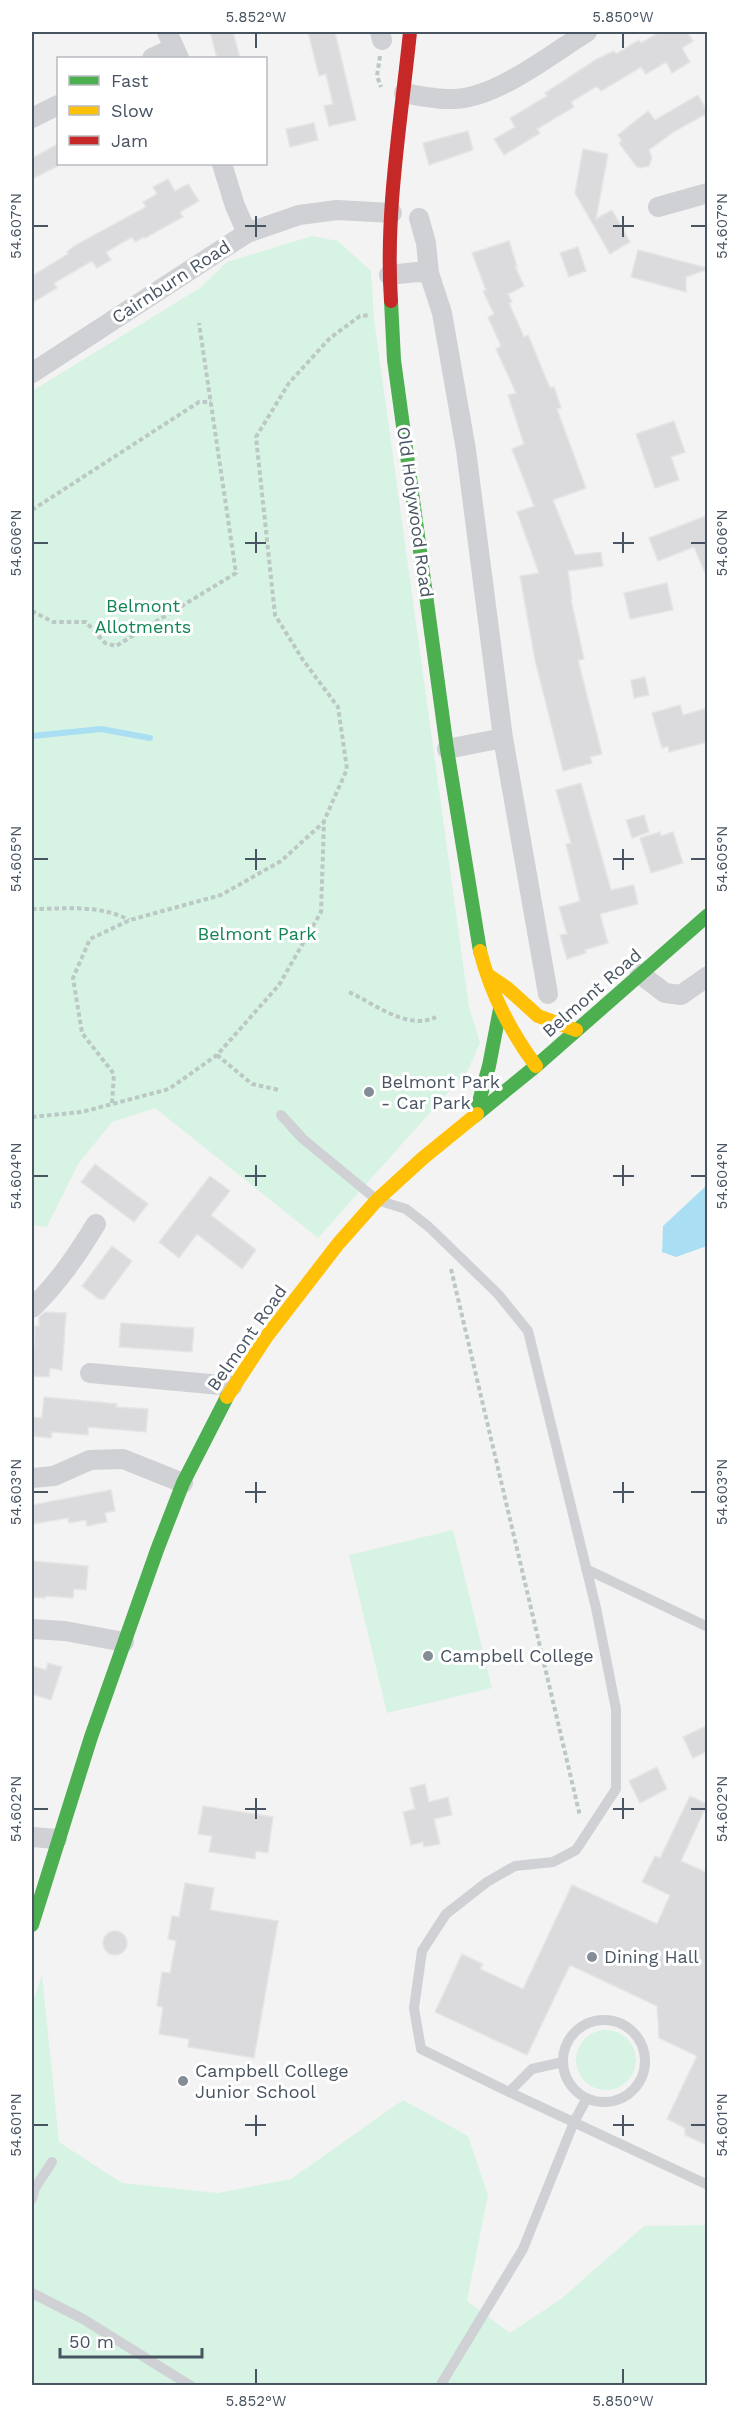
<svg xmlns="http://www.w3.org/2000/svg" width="739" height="2417" font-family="'Work Sans',sans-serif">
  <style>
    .green { fill: #d7f3e4 }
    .water { fill: #aadff3 }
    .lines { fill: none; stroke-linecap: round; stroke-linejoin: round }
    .stream { stroke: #aadff3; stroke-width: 6 }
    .building { fill: #dbdbdd; stroke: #e5e5e6; stroke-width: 1.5 }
    .path { stroke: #bbc8c5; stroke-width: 4; stroke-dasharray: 4.5 3; stroke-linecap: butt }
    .lane { stroke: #cfd1d4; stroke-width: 10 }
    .street { stroke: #cfd1d4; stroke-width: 20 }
    .fast { stroke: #4caf50; stroke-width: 14 }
    .slow { stroke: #ffc107; stroke-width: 14 }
    .jam { stroke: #c62828; stroke-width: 14 }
    .ticks { fill: none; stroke: #485462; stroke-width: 2 }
    .poi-dot { fill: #848c95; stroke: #fff; stroke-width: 2 }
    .labels { text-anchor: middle; stroke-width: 6; stroke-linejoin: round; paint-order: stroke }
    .street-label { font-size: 18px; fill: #485462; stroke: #fff }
    .park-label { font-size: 18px; fill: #118553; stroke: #fff }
    .poi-label { font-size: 18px; fill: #485462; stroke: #fff; text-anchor: start }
    .neatline { fill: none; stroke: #485462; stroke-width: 2 }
    .ticks-label { font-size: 15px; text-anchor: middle; fill: #485462 }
  </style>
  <rect width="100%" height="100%" fill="#f4f3f3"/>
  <path class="green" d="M312 236 338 241 371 271 374 319 469 1007 480 1043 468 1070 318 1238 155 1108 112 1122 78 1164 47 1227 32 1225V391L200 288 227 262Z
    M453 1530 492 1688 387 1713 349 1555Z
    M42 1975 59 2142 122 2183 218 2193 291 2179 403 2100 468 2136 488 2195 467 2301 510 2333 561 2299 644 2226 707 2225V2385L32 2386V2004Z
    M576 2060a30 30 0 1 1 60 0a30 30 0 1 1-60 0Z"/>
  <path class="water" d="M707 1185V1246L676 1257 662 1252 663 1226Z"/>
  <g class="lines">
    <path class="stream" d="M32 736 101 729 150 738"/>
  </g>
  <path class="building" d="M210 32H233L240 58H217Z
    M308 32H335L356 120 329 126 324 106 333 104 326 74 319 76Z
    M660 32H687L693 41 682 48 690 62 672 73 666 62 646 74 641 67 601 91 597 86 571 102 574 107 537 129 540 133 504 155 494 139 515 127 510 118 547 96 545 93 597 59 614 51 616 54 639 40 641 43Z
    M698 95 708 113 675 131 649 150 652 158 649 166 640 168 636 166 619 143 622 141 618 135 648 111 655 120Z
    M314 123 318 140 290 147 286 129Z
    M468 131 473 150 429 165 423 143Z
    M58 144V166L32 179V158Z
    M583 149 608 154 596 219 612 210 630 242 610 254 575 193Z
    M168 179 175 191 188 184 199 201 180 212 183 217 145 238 144 237 135 242 132 237 106 252 111 260 97 268 92 261 54 283 57 288 32 303V276L68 254 67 252 74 246 146 207 143 202 157 194 153 187Z
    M509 241 517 266H515L524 286 508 294 512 302 509 303 524 337 528 335 550 388 554 387 561 408 557 409 586 488 553 500 575 555 601 552 603 566 568 571 572 599 571 600 584 659 578 660 602 754 590 757 592 763 563 771 535 660 520 576 539 573 517 512 534 506 512 449 524 444 508 395 516 393 496 349 501 346 488 317 494 314 483 291 486 290 472 253Z
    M578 247 586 271 569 277 560 253Z
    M638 250 708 268V269L686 277V292L631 277Z
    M674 421 685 452 671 457 679 480 655 488 636 434Z
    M708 515V580L694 547 658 561 649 538Z
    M667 583 673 610 630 619 624 593Z
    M645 677 649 695 634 698 631 680Z
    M680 705 683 715 708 708V742L669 752 668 746 662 748 652 713Z
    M581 783 611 890 634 885 638 904 600 914 608 943 585 950 586 953 567 959 560 935 567 934 559 907 580 901 566 844 571 843 556 790Z
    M644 815 649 832 632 838 626 820Z
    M660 832 661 836 673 832 683 863 651 873 640 838Z
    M95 1164 148 1204 134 1222 81 1182Z
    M210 1176 230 1191 211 1215 256 1250 242 1269 197 1234 179 1258 159 1242Z
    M112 1246 132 1261 104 1299H99L82 1286Z
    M45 1312 66 1313 62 1370 50 1368 49 1377 32 1376V1347H34L35 1326H39V1317Z
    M121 1323 194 1328 192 1352 119 1347Z
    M44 1397 98 1402 117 1404 116 1407 148 1409 146 1432 88 1427V1435L52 1432 51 1438 32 1436V1417L42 1418Z
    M111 1490 115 1511 105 1513 107 1522 87 1526 86 1520 69 1523 68 1518 32 1524V1505Z
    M32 1561 88 1566 86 1590 74 1589 73 1598 46 1596 45 1598 32 1597Z
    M48 1663 62 1667 51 1700 32 1694V1666L46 1670Z
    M708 1725V1751L693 1758 683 1737Z
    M657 1767 667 1789 640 1803 629 1781Z
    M425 1784 429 1802 448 1797 452 1815 434 1819 440 1844 424 1847 423 1842 411 1845 403 1812 415 1809 410 1788Z
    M690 1796 707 1804 681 1861 708 1873V2146L685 2135V2128L667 2119 697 2056 659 2038 657 2006 570 1965 527 2055 435 2012 462 1954 483 1964 480 1969 523 1989 572 1885 657 1924 670 1895 642 1882 655 1856 660 1858Z
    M203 1806 273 1817 268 1853 256 1851 255 1859 209 1852 212 1836 198 1834Z
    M185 1883 214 1888 210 1910 278 1921 254 2058 188 2047 189 2039 159 2034 163 2007 157 2006 162 1972 170 1973 176 1941 168 1939 172 1916 179 1917Z
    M103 1943a12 12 0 1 1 24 0a12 12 0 1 1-24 0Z"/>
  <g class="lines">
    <path class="path" d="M380 56 377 76 381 87
      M32 510 199 402H211
      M32 611 53 622H86L105 643 116 646 236 573 199 323
      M32 909C65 909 99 904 129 920
      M349 992C375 1004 408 1031 436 1017
      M217 1055 252 1084 279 1090
      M112 1103 114 1074 82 1033 73 978 90 939 130 920 221 895 281 861 324 822
      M32 1117 82 1112 169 1089 217 1055 279 985 321 912 324 821 347 769 338 707 303 660 275 615 256 437 289 383 330 338 360 316 369 315
      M451 1269 580 1816"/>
    <path class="lane" d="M281 1115 303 1139 377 1200 406 1209 429 1227 498 1294 528 1331 596 1608 616 1709V1789L576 1850 553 1862 515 1866 487 1882 446 1914 422 1951 414 2008 421 2049 509 2092 708 2185
      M586 1569 708 1627
      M563 2061a41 41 0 1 1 82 0a41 41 0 1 1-82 0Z
      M509 2092 532 2069 563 2062
      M32 2199 35 2188 52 2162
      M32 2293 83 2319 191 2386
      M440 2386 523 2249 574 2122 587 2098"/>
    <path class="street" d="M167 32 179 58
      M380 32 382 40
      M152 58 173 48
      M404 93C420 96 439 100 455 99 498 97 551 54 587 32
      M32 118 58 105
      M222 164 235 206 247 233
      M658 207 708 193
      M419 218 426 243 429 273 442 313 466 450 503 738 548 994
      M389 275 417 272 429 273
      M32 373 247 233 299 215 337 210 392 213
      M447 749 503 738
      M640 974 665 993 681 995 708 976
      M32 1308C58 1283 77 1255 96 1224
      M90 1373 232 1386
      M32 1478 54 1476 90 1460 123 1459 183 1483
      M32 1629 65 1631 124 1642
      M32 1837 57 1839"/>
    <path class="fast" d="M391 301 394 360 447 749 480 951
      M477 1114 536 1066 708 915
      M475 1116 489 1066 500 1009
      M32 1925 91 1737 157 1550 183 1483 227 1397"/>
    <path class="slow" d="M480 951C491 994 510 1031 536 1066
      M488 975 507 988 538 1016 576 1030
      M227 1397 267 1336 338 1244 377 1200 423 1158 477 1114"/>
    <path class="jam" d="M391 301C385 212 401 121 410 32"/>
  </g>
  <path class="ticks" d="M256 33V48M623 33V48M256 216V237M623 216V237M33 226H48M245 226H266M613 226H634M691 226H706M256 532V553M623 532V553M33 543H48M245 543H266M613 543H634M691 543H706M256 849V870M623 849V870M33 859H48M245 859H266M613 859H634M691 859H706M256 1165V1186M623 1165V1186M33 1176H48M245 1176H266M613 1176H634M691 1176H706M256 1482V1503M623 1482V1503M33 1492H48M245 1492H266M613 1492H634M691 1492H706M256 1798V1819M623 1798V1819M33 1809H48M245 1809H266M613 1809H634M691 1809H706M256 2115V2136M623 2115V2136M33 2125H48M245 2125H266M613 2125H634M691 2125H706M256 2369V2384M623 2369V2384"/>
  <g class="poi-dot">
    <circle cx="369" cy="1092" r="6"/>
    <circle cx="428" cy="1656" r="6"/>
    <circle cx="592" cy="1957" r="6"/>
    <circle cx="183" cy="2081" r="6"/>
  </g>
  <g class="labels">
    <g class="street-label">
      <text transform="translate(171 282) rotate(-33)" y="6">Cairnburn Road</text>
      <text transform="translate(415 512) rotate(82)" y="6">Old Holywood Road</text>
      <text transform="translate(592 993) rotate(-41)" y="6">Belmont Road</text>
      <text transform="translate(247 1338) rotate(-55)" y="6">Belmont Road</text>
    </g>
    <g class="park-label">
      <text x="143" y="612">Belmont<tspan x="143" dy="21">Allotments</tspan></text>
      <text x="257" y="940">Belmont Park</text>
    </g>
    <g class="poi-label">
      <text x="381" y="1088">Belmont Park<tspan x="381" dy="21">- Car Park</tspan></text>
      <text x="440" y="1662">Campbell College</text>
      <text x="604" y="1963">Dining Hall</text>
      <text x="195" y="2077">Campbell College<tspan x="195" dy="21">Junior School</tspan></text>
    </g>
  </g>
  <rect width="739" height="2417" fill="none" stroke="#ffffff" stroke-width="66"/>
  <rect x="57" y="57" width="210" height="108" fill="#ffffff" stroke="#b6bbc0" stroke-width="1.5"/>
  <rect x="69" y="76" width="30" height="9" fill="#4caf50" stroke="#b6bbc0" stroke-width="1.5"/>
  <text x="111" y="87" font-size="18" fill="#485462">Fast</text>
  <rect x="69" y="106" width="30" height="9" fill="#ffc107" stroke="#b6bbc0" stroke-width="1.5"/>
  <text x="111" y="117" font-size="18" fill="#485462">Slow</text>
  <rect x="69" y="136" width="30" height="9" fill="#c62828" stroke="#b6bbc0" stroke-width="1.5"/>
  <text x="111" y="147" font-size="18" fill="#485462">Jam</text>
  <path d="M60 2348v9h142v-9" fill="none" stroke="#485462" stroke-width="3"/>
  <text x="69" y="2348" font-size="18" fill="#485462" stroke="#ffffff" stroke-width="4.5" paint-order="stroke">50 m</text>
  <rect x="33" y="33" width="673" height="2351" class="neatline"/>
  <g class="ticks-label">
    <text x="256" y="22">5.852°W</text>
    <text x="623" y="22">5.850°W</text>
    <text transform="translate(16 226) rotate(-90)" y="5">54.607°N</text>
    <text transform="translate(722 226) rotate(-90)" y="5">54.607°N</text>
    <text transform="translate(16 543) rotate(-90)" y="5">54.606°N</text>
    <text transform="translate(722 543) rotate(-90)" y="5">54.606°N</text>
    <text transform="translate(16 859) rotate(-90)" y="5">54.605°N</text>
    <text transform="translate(722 859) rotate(-90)" y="5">54.605°N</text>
    <text transform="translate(16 1176) rotate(-90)" y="5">54.604°N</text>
    <text transform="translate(722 1176) rotate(-90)" y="5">54.604°N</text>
    <text transform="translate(16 1492) rotate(-90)" y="5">54.603°N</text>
    <text transform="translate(722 1492) rotate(-90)" y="5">54.603°N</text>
    <text transform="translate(16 1809) rotate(-90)" y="5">54.602°N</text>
    <text transform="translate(722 1809) rotate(-90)" y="5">54.602°N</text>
    <text transform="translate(16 2125) rotate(-90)" y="5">54.601°N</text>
    <text transform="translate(722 2125) rotate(-90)" y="5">54.601°N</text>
    <text x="256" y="2406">5.852°W</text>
    <text x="623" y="2406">5.850°W</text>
  </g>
</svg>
